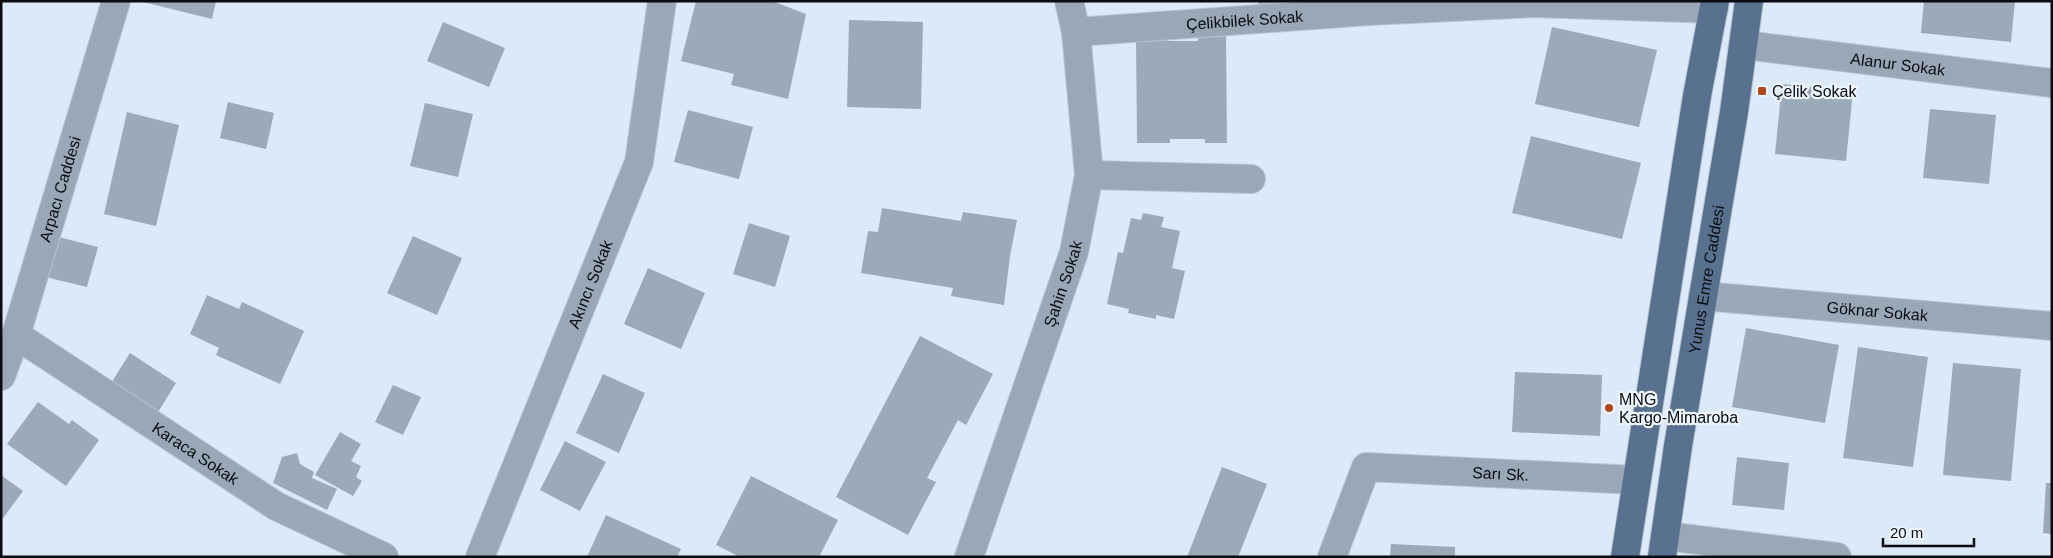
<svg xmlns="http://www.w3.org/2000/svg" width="2053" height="558" font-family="Arial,sans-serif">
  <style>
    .building { fill: #9ca9b8 }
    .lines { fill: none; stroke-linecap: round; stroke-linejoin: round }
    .minor-casing { stroke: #b9c6d3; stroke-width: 30 }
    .major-casing { stroke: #b9c6d3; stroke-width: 30 }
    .minor { stroke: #99a7b7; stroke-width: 28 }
    .major { stroke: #58718e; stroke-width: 28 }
    .poi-dot { fill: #af491d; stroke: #edf5ff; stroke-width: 2 }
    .labels { text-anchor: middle; stroke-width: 4.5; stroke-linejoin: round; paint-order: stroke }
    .street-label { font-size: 16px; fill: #090d12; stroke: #edf5ff }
    .poi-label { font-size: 16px; fill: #090d12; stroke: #edf5ff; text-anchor: start }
  </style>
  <rect width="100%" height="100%" fill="#dbe9f8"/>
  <path class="building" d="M139 1H216L212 19Z
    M696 1H772L806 14 788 99 731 85 734 74 681 61Z
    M1258 1H1309V3L1259 6Z
    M1924 1H2015L2011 42 1921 33Z
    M849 20 923 22 921 109 847 107Z
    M443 22 505 48 489 87 427 61Z
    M1552 27 1657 50 1639 127 1535 104Z
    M1198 36H1226L1227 143H1205V139H1170V143H1137L1136 37H1168V41H1198Z
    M1782 84 1853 91 1846 161 1775 154Z
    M228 102 274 113 266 149 220 138Z
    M425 103 473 114 458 177 410 166Z
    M1930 109 1996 115 1989 184 1923 178Z
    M688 110 753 127 739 179 674 162Z
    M127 112 179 125 156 226 104 214Z
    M1531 136 1641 163 1622 239 1512 213Z
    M882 208 961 221 963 212 1017 220 1010 256 1004 305 951 296 953 288 861 273 868 231 878 232Z
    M1143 213 1164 217 1161 227 1180 231 1172 268 1185 271 1174 319 1156 315V319L1128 313 1129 309 1107 304 1118 252 1123 253 1131 218 1141 220Z
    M749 223 790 236 775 287 733 274Z
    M55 236 98 247 87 287 45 277Z
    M413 236 462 258 437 315 387 293Z
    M648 268 705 293 681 349 624 324Z
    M207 295 239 309 242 302 304 331 280 384 216 355 219 348 190 334Z
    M1746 328 1839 345 1825 423 1732 407Z
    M920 336 993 374 966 425 958 420 927 478 936 482 908 535 836 497Z
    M1858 347 1928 357 1913 467 1843 458Z
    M130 353 176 383 155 417 108 388Z
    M1953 363 2021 369 2011 481 1943 475Z
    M1515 372 1602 375 1600 436 1512 432Z
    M603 374 645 393 619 453 576 433Z
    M393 385 421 397 403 435 375 422Z
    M38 402 69 424 72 420 99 440 66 486 7 444Z
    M340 432 361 444 351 461 361 466 356 477 362 481 353 496 315 475Z
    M565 441 606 462 580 511 540 490Z
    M297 453 300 464 314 472 312 478 337 489 327 510 273 483 282 457Z
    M1737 457 1789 463 1784 510 1732 505Z
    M1222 467 1267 484 1238 557H1187Z
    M1 475 23 491 1 521Z
    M751 476 838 520 819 557H740L716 545Z
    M2046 483H2052V534L2043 533Z
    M606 515 681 549 677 557H587Z
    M1391 544 1455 547V557H1390Z"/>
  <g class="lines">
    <defs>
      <g id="minor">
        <path id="s1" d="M1076 32 1369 11 1534 3 1714 9"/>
        <path id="s2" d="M1744 45 2052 83"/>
        <path d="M1089 175 1251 179"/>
        <path id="s3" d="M1703 296 2052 326"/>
        <path id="s4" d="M16 335 276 506 384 557"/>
        <path id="s5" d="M1 376 16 335 116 1"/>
        <path d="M1666 536 1837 557"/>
        <path id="s6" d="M480 557 639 162 662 1"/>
        <path id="s7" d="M969 557 1074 252 1089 175 1076 32 1069 1"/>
        <path id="s8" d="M1332 557 1366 467 1636 480"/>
      </g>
      <g id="major">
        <path d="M1625 557 1697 96 1715 1"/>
        <path id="s9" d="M1662 557 1678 446 1734 112 1749 1"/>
      </g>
    </defs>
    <use href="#minor" class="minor-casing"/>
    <use href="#major" class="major-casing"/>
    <use href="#minor" class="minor"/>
    <use href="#major" class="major"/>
  </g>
  <g class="poi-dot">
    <rect x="1757" y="86" width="10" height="10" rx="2.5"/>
    <circle cx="1609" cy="408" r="5"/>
  </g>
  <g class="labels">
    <g class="street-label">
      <text dy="6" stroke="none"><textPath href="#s1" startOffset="169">Çelikbilek Sokak</textPath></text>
      <text dy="6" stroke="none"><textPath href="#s2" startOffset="155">Alanur Sokak</textPath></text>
      <text dy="6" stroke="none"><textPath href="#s5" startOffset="196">Arpacı Caddesi</textPath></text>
      <text dy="6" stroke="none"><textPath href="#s9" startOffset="281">Yunus Emre Caddesi</textPath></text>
      <text dy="6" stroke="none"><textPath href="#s6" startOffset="294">Akıncı Sokak</textPath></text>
      <text dy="6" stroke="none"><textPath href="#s7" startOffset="289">Şahin Sokak</textPath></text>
      <text dy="6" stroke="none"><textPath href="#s3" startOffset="175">Göknar Sokak</textPath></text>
      <text dy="6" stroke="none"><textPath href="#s4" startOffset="215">Karaca Sokak</textPath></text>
      <text dy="6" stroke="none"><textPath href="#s8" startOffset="231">Sarı Sk.</textPath></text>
    </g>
    <g class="poi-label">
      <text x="1772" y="97">Çelik Sokak</text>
      <text x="1619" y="405">MNG<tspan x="1619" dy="18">Kargo-Mimaroba</tspan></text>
    </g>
  </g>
  <rect width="2053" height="558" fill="none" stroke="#090d12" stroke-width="5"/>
  <path d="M1883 538v8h91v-8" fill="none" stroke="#090d12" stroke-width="2.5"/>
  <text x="1890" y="538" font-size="15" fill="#090d12" stroke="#edf5ff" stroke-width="4" paint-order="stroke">20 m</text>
</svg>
